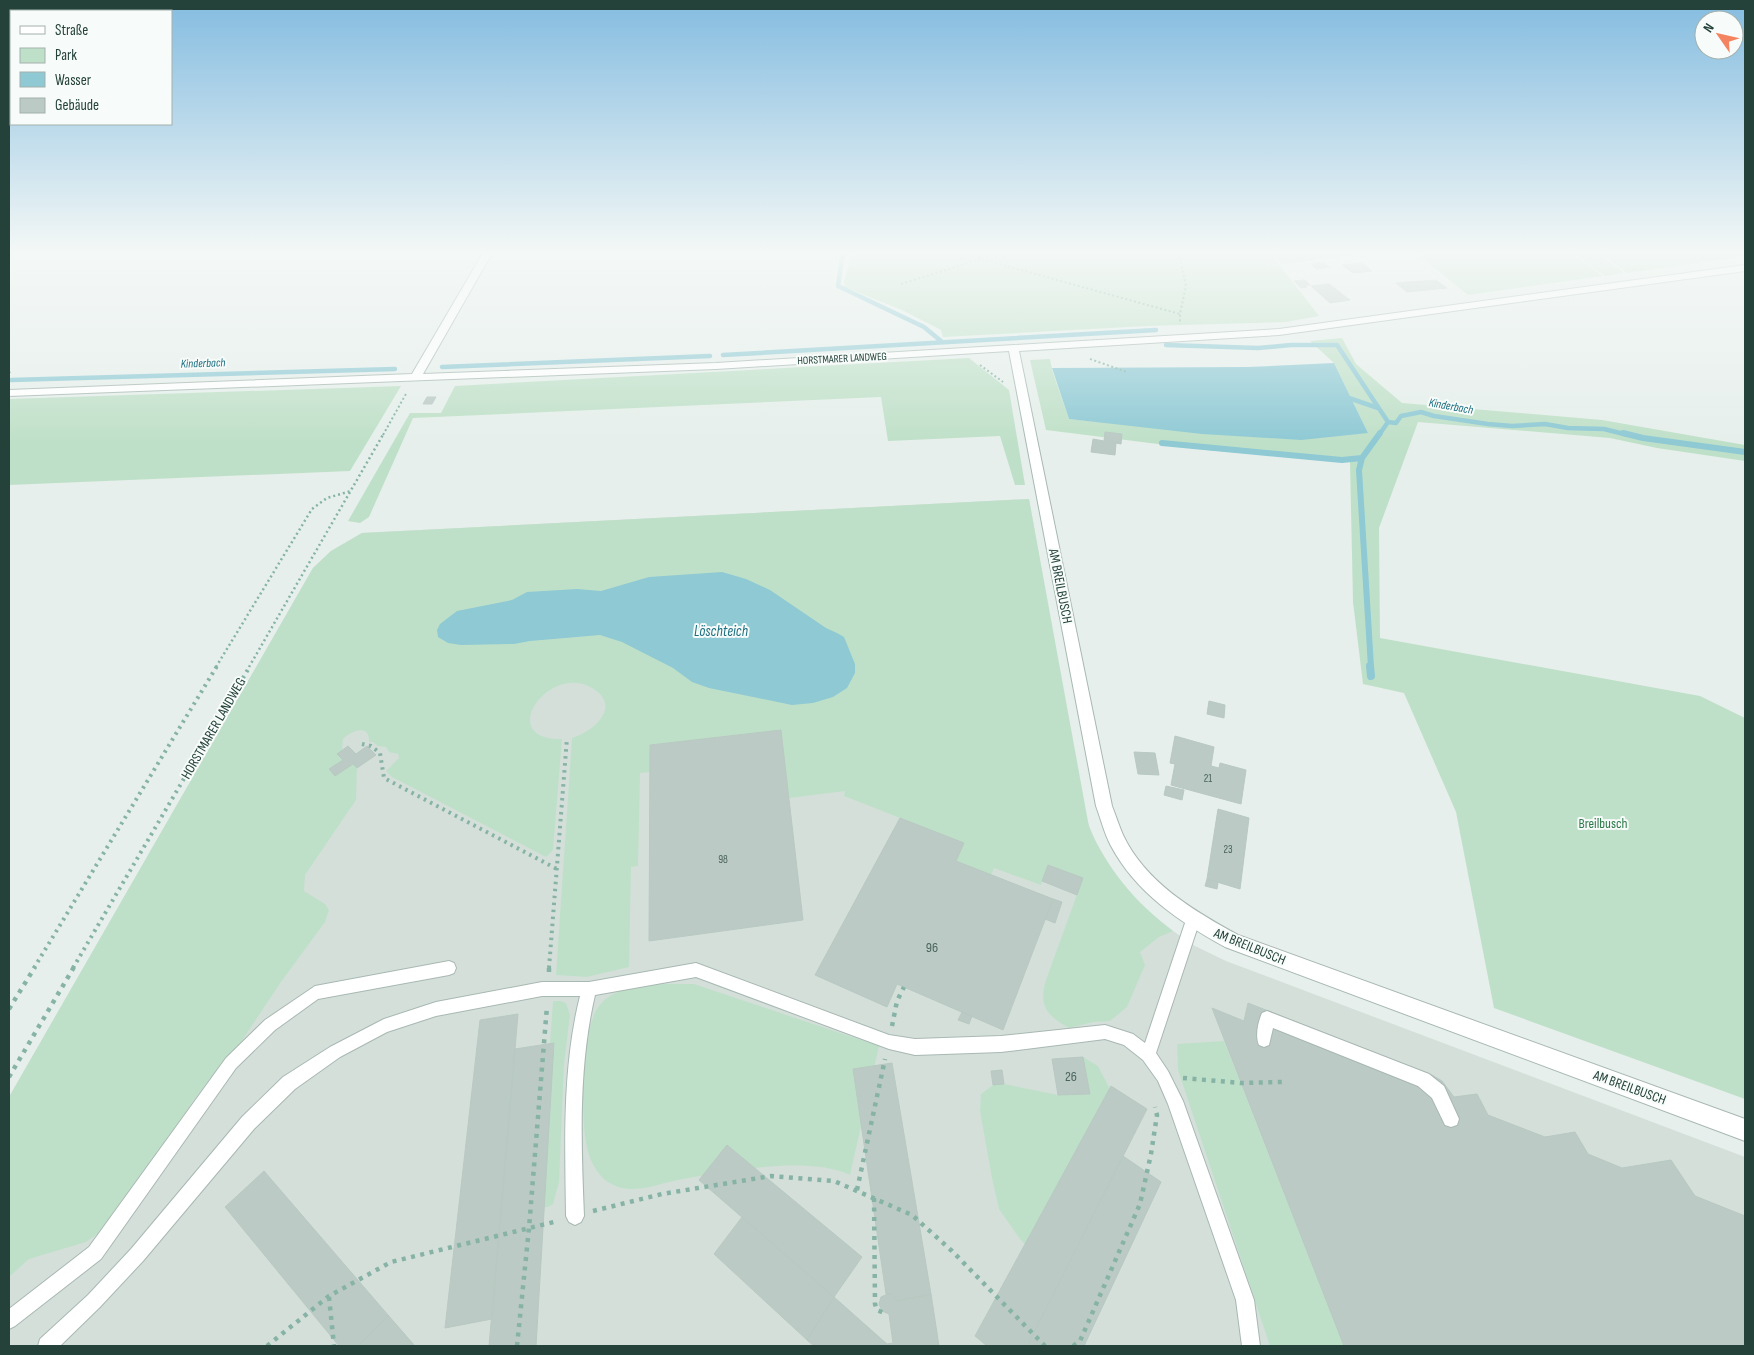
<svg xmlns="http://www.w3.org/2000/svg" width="1754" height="1355" font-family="'Sofia Sans Condensed',sans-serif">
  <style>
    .built { fill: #d4dfda }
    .green { fill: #bfe0c8 }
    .water { fill: #8ec9d4 }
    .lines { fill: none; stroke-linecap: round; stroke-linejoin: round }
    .stream-far2 { stroke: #8ec9d4; stroke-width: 4.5 }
    .stream-far1 { stroke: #8ec9d4; stroke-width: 6 }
    .stream { stroke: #8ec9d4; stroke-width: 8 }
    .building { fill: #bbcac4; stroke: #b8c9c2 }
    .lane-casing { stroke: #a8b8b2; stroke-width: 2 }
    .street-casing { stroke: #a8b8b2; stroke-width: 2 }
    .path-far3 { stroke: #86b3a5; stroke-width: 2; stroke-dasharray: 2 2.5; stroke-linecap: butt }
    .path-far2 { stroke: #86b3a5; stroke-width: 2.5; stroke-dasharray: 2 3; stroke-linecap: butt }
    .path-far1 { stroke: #86b3a5; stroke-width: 4; stroke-dasharray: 2.5 4.5; stroke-linecap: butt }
    .path { stroke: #86b3a5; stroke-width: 4.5; stroke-dasharray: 4 5.5; stroke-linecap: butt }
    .lane { fill: #fff; fill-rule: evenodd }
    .street { fill: #fff; fill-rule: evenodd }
    .labels { text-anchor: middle; stroke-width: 4; stroke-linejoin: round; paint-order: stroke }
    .far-street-label { font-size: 11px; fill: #24423a; stroke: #f7fbf9 }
    .number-label { font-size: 11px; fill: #4a645c }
    .far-water-label { font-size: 12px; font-style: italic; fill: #1c6f80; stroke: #f7fbf9 }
    .street-label { font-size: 14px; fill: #24423a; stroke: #f7fbf9 }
    .park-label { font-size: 14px; fill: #2d7a4b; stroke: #f7fbf9 }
    .near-number-label { font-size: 14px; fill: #4a645c }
    .water-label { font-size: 15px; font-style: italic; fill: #1c6f80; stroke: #f7fbf9 }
  </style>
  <rect width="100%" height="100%" fill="#e6efeb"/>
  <path class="built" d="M1029 499 1085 815 1099 851 1123 885 1143 907 1173 931 1195 946 1226 961 1745 1157V1346H9V1097L313 568 331 551 362 533Z"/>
  <path class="green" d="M852 253H1270L1319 316 1286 322 1147 326 943 337 941 330 902 310 845 287 844 282Z
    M1272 253H1372L1281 264Z
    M1416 253H1571L1603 276 1468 295Z
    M1574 253H1598L1624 273 1605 276Z
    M1601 253H1745V256L1627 273Z
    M1342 338 1356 364 1402 403 1602 420 1745 445V461L1657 448 1610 438 1418 422 1379 528 1380 638 1700 696 1745 718V1099L1494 1008 1456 812 1404 693 1363 684 1353 602 1350 462 1206 450 1046 430 1030 360 1050 359 1053 373 1069 419 1122 424 1368 433 1334 363 1310 341Z
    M969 358 1009 390 1025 485H1015L1000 436 888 441 881 397 413 418 369 517 360 523 348 521 410 413H441L455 386Z
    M401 386 350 471 9 485V399Z
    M1029 499 1089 827C1108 870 1135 902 1173 931L1159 937 1140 952 1145 965 1127 1007 1110 1021 1093 1022 1069 1028C1047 1015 1038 1007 1046 980L1083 878 1048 865 1041 885 994 868 991 875 956 861 964 843 844 796 845 791 789 798 781 730 650 745V772L640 773 638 866 631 867 629 967 587 977 556 975 572 738C597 730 624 703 588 686 546 667 496 740 562 739L553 850 546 857 392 777 386 771 399 758 398 754 389 752 386 747 378 746 373 742H369C370 723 351 731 343 739L342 750 337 754 343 760 329 769 336 775 353 764 357 768 356 800 305 875 304 891 325 904 329 910 325 922 281 982 241 1042 216 1071 193 1101 117 1220 86 1242 29 1259 9 1277V1097L313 568 331 551 362 533Z
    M662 984H694L879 1046 850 1175C806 1155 725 1172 678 1180 663 1183 645 1190 630 1189 621 1189 612 1185 605 1180 596 1172 589 1159 587 1147 580 1119 582 1033 597 1009 610 987 640 987 662 984Z
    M553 1001H561L566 1003 570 1015 564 1064 559 1182 553 1204 548 1207H543L539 1195Z
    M1224 1041 1344 1346H1270L1178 1070 1177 1044Z
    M1083 1057 1098 1066 1112 1093 1138 1117 1135 1134 1108 1144 1046 1266 1020 1239 999 1209 992 1178 980 1111 981 1094 993 1085 1004 1084 1058 1095 1090 1094Z"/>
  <path class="water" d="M1334 363 1368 433 1301 440 1202 434 1069 419 1052 368 1248 367Z
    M722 572 746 579 770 590 826 628 837 633 844 637 855 664V673L847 688 833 697 813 703 792 705 709 688 692 682 673 668 622 642 600 635 530 641 514 644 461 645 448 643 438 637 437 630 440 624 457 611 512 600 527 592 577 589 601 591 649 577Z"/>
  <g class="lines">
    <path class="stream-far2" d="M846 253 842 258 838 286 924 327 941 341
      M1166 345 1258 348 1291 345H1337L1388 422 1396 423 1401 416 1421 412 1434 416 1488 424 1512 426 1545 424 1568 428 1604 429 1628 435
      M723 355 1156 330
      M442 367 710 356
      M11 380 395 369
      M1343 396 1378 408
      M1379 435 1388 422"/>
    <path class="stream-far1" d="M1623 433 1643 438 1745 452
      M1162 443 1342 460 1362 458
      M1371 667 1359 470 1362 458 1380 433"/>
    <path class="stream" d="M1370 666 1371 676"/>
  </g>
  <path class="building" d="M1323 262 1329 267 1317 269 1311 264Z
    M1362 263 1372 271 1353 273 1342 265Z
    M1305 280 1310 285H1305L1307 287 1301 288 1294 281Z
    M1436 280 1447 288 1407 292 1396 283Z
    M1329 284 1350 300 1330 303 1311 286Z
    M427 397H436L432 404H423Z
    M1105 432 1122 434 1121 444 1116 443 1115 455 1091 452 1093 439 1104 441Z
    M1209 701 1225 705 1224 718 1207 714Z
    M781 730 803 920 649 941 650 745Z
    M1175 736 1214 747 1211 766 1219 768 1220 763 1246 770 1241 804 1171 785 1175 764 1170 763Z
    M348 746 356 754 367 746 376 755 357 768 353 764 335 776 329 769 343 760 337 754Z
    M1134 752 1155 753 1159 775 1138 774Z
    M1166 786 1184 790 1182 800 1164 795Z
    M1218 809 1249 818 1240 889 1207 879Z
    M900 818 964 843 956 861 1053 899 1003 1030 897 984 887 1007 815 975Z
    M1048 865 1083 878 1077 895 1042 881Z
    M1207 879 1218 883 1217 889 1205 886Z
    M1053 899 1062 902 1055 923 1045 919Z
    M1248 1003 1432 1075 1442 1081 1454 1097 1477 1094 1488 1115 1545 1137 1575 1132 1588 1154 1622 1168 1671 1160 1695 1196 1745 1216V1346H1344L1212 1008 1244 1021Z
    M962 1012 972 1016 969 1024 958 1020Z
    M518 1014 492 1319 445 1328 480 1020Z
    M554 1043 536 1346H489L515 1049Z
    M1083 1057 1090 1094 1058 1095 1052 1059Z
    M892 1063 931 1294 897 1301 892 1294H886L853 1069Z
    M1002 1070 1004 1084 993 1085 991 1071Z
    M1111 1086 1147 1109 1027 1346H987L975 1336Z
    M727 1145 862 1257 834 1297 699 1180Z
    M1123 1156 1161 1182 1084 1346H1027Z
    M264 1171 388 1315 359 1346H339L225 1207Z
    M742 1217 834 1297 807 1340 714 1254Z
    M890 1293 897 1301 931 1294 939 1346H814L807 1340 834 1297 887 1344 893 1343 889 1314 882 1311 879 1304 881 1297Z
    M388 1315 415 1346H359Z"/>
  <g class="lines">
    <defs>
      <path id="lane" d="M1193 914 1198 916 1200 920 1156 1053 1168 1071 1183 1101 1254 1300 1260 1346H1242L1236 1300 1168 1104 1158 1081 1143 1060 1124 1045 1105 1039 1001 1052 915 1055 889 1049 696 977 595 995C578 1068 581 1142 584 1216L581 1222 575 1225 569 1222 566 1216C565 1142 562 1068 580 996H542L436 1016 387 1032 340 1057 295 1089 254 1129 143 1261 100 1307 60 1346H38L40 1339 88 1295 131 1249 242 1117 283 1077 330 1047 384 1019 436 1002 542 982H589L696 963 889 1035 915 1039 1001 1036 1105 1025 1133 1034 1145 1043 1186 920 1188 916Z
        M449 961 454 963 456 968 454 973 449 975 318 999 275 1030 236 1068 101 1259 15 1326 9 1329V1309L89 1247 226 1058 265 1020 315 986Z
        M1267 1011 1429 1074 1444 1086 1459 1119 1457 1125 1451 1127 1445 1125 1432 1098 1418 1086 1273 1028 1269 1045 1264 1047 1259 1045C1255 1036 1258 1022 1262 1013Z"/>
      <path id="street" d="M483 253H492L423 374 716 363 1279 329 1745 265V271L1279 335 1019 351 1112 806C1116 816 1119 826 1123 835 1145 882 1194 911 1238 935L1745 1119V1141L1225 947C1180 922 1136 893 1111 846 1104 833 1101 819 1096 806L1009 351 716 369 9 396V390L412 374Z"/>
    </defs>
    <use href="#lane" class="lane-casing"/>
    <use href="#street" class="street-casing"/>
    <path class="path-far3" d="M976 253 981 259 1180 314
      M1179 253 1186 286 1180 314V324
      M901 284 981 259
      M1090 359 1127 372
      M980 365 1003 382
      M9 373 12 370
      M383 435 407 392"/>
    <path class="path-far2" d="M216 667 312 509 327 498 351 491
      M249 667 384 433"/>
    <path class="path-far1" d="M362 744 371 746 380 753 384 778 557 869
      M34 968 217 666
      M73 968 250 666
      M549 968 567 738"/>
    <path class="path" d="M549 972V967
      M9 1009 35 967
      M892 1026 897 1001 904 987
      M9 1077 74 967
      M1183 1078 1241 1083 1282 1082
      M857 1190 885 1059
      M874 1198 875 1304 877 1310 884 1313
      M593 1211 662 1194 771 1176 834 1181 912 1215 952 1251 1045 1346
      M329 1297 334 1346
      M267 1346 329 1296 391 1262 558 1221
      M517 1346 529 1228 547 1006
      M1073 1346 1080 1341 1140 1204 1151 1154 1157 1115 1155 1107"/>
    <use href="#lane" class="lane"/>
    <use href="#street" class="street"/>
  </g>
  <linearGradient id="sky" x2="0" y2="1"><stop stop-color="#84bce0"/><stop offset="0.57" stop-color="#f4f8f6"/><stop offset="1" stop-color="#f4f8f6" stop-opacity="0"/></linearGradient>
  <rect width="1754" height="443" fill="url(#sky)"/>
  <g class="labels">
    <g class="far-street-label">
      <text transform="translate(842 358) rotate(-3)" y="4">HORSTMARER LANDWEG</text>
    </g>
    <g class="number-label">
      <text x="1208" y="782">21</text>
      <text x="1228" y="853">23</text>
      <text x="723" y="863">98</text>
    </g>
    <g class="far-water-label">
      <text transform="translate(203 363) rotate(-2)" y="4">Kinderbach</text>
      <text transform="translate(1451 406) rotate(10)" y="4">Kinderbach</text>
    </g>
    <g class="street-label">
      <text transform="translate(1061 586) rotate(79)" y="5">AM BREILBUSCH</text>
      <text transform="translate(213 728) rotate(-60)" y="5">HORSTMARER LANDWEG</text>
      <text transform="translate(1250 946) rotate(22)" y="5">AM BREILBUSCH</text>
      <text transform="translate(1630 1087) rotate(20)" y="5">AM BREILBUSCH</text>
    </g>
    <g class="park-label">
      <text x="1603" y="828">Breilbusch</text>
    </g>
    <g class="near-number-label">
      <text x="932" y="952">96</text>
      <text x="1071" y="1081">26</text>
    </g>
    <g class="water-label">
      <text x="721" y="636">Löschteich</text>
    </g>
  </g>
  <rect width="1754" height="1355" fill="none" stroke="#24423a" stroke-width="20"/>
  <rect x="10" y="10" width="162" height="115" fill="#f7fbf9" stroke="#a3b1ad"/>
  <rect x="20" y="26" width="25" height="8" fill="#ffffff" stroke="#a3b1ad"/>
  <text x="55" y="35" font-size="15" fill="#24423a">Straße</text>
  <rect x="20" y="48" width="25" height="15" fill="#bfe0c8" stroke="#a3b1ad"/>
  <text x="55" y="60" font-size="15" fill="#24423a">Park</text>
  <rect x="20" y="72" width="25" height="15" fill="#8ec9d4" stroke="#a3b1ad"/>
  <text x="55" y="85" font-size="15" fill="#24423a">Wasser</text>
  <rect x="20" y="98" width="25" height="15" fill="#bbcac4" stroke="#a3b1ad"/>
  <text x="55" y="110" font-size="15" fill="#24423a">Gebäude</text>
  <g transform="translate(1719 35) rotate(304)"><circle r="24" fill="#f7fbf9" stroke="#a3b1ad"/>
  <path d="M0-4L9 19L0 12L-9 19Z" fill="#f4845f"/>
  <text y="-8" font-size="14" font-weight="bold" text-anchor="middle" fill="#24423a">N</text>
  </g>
</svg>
